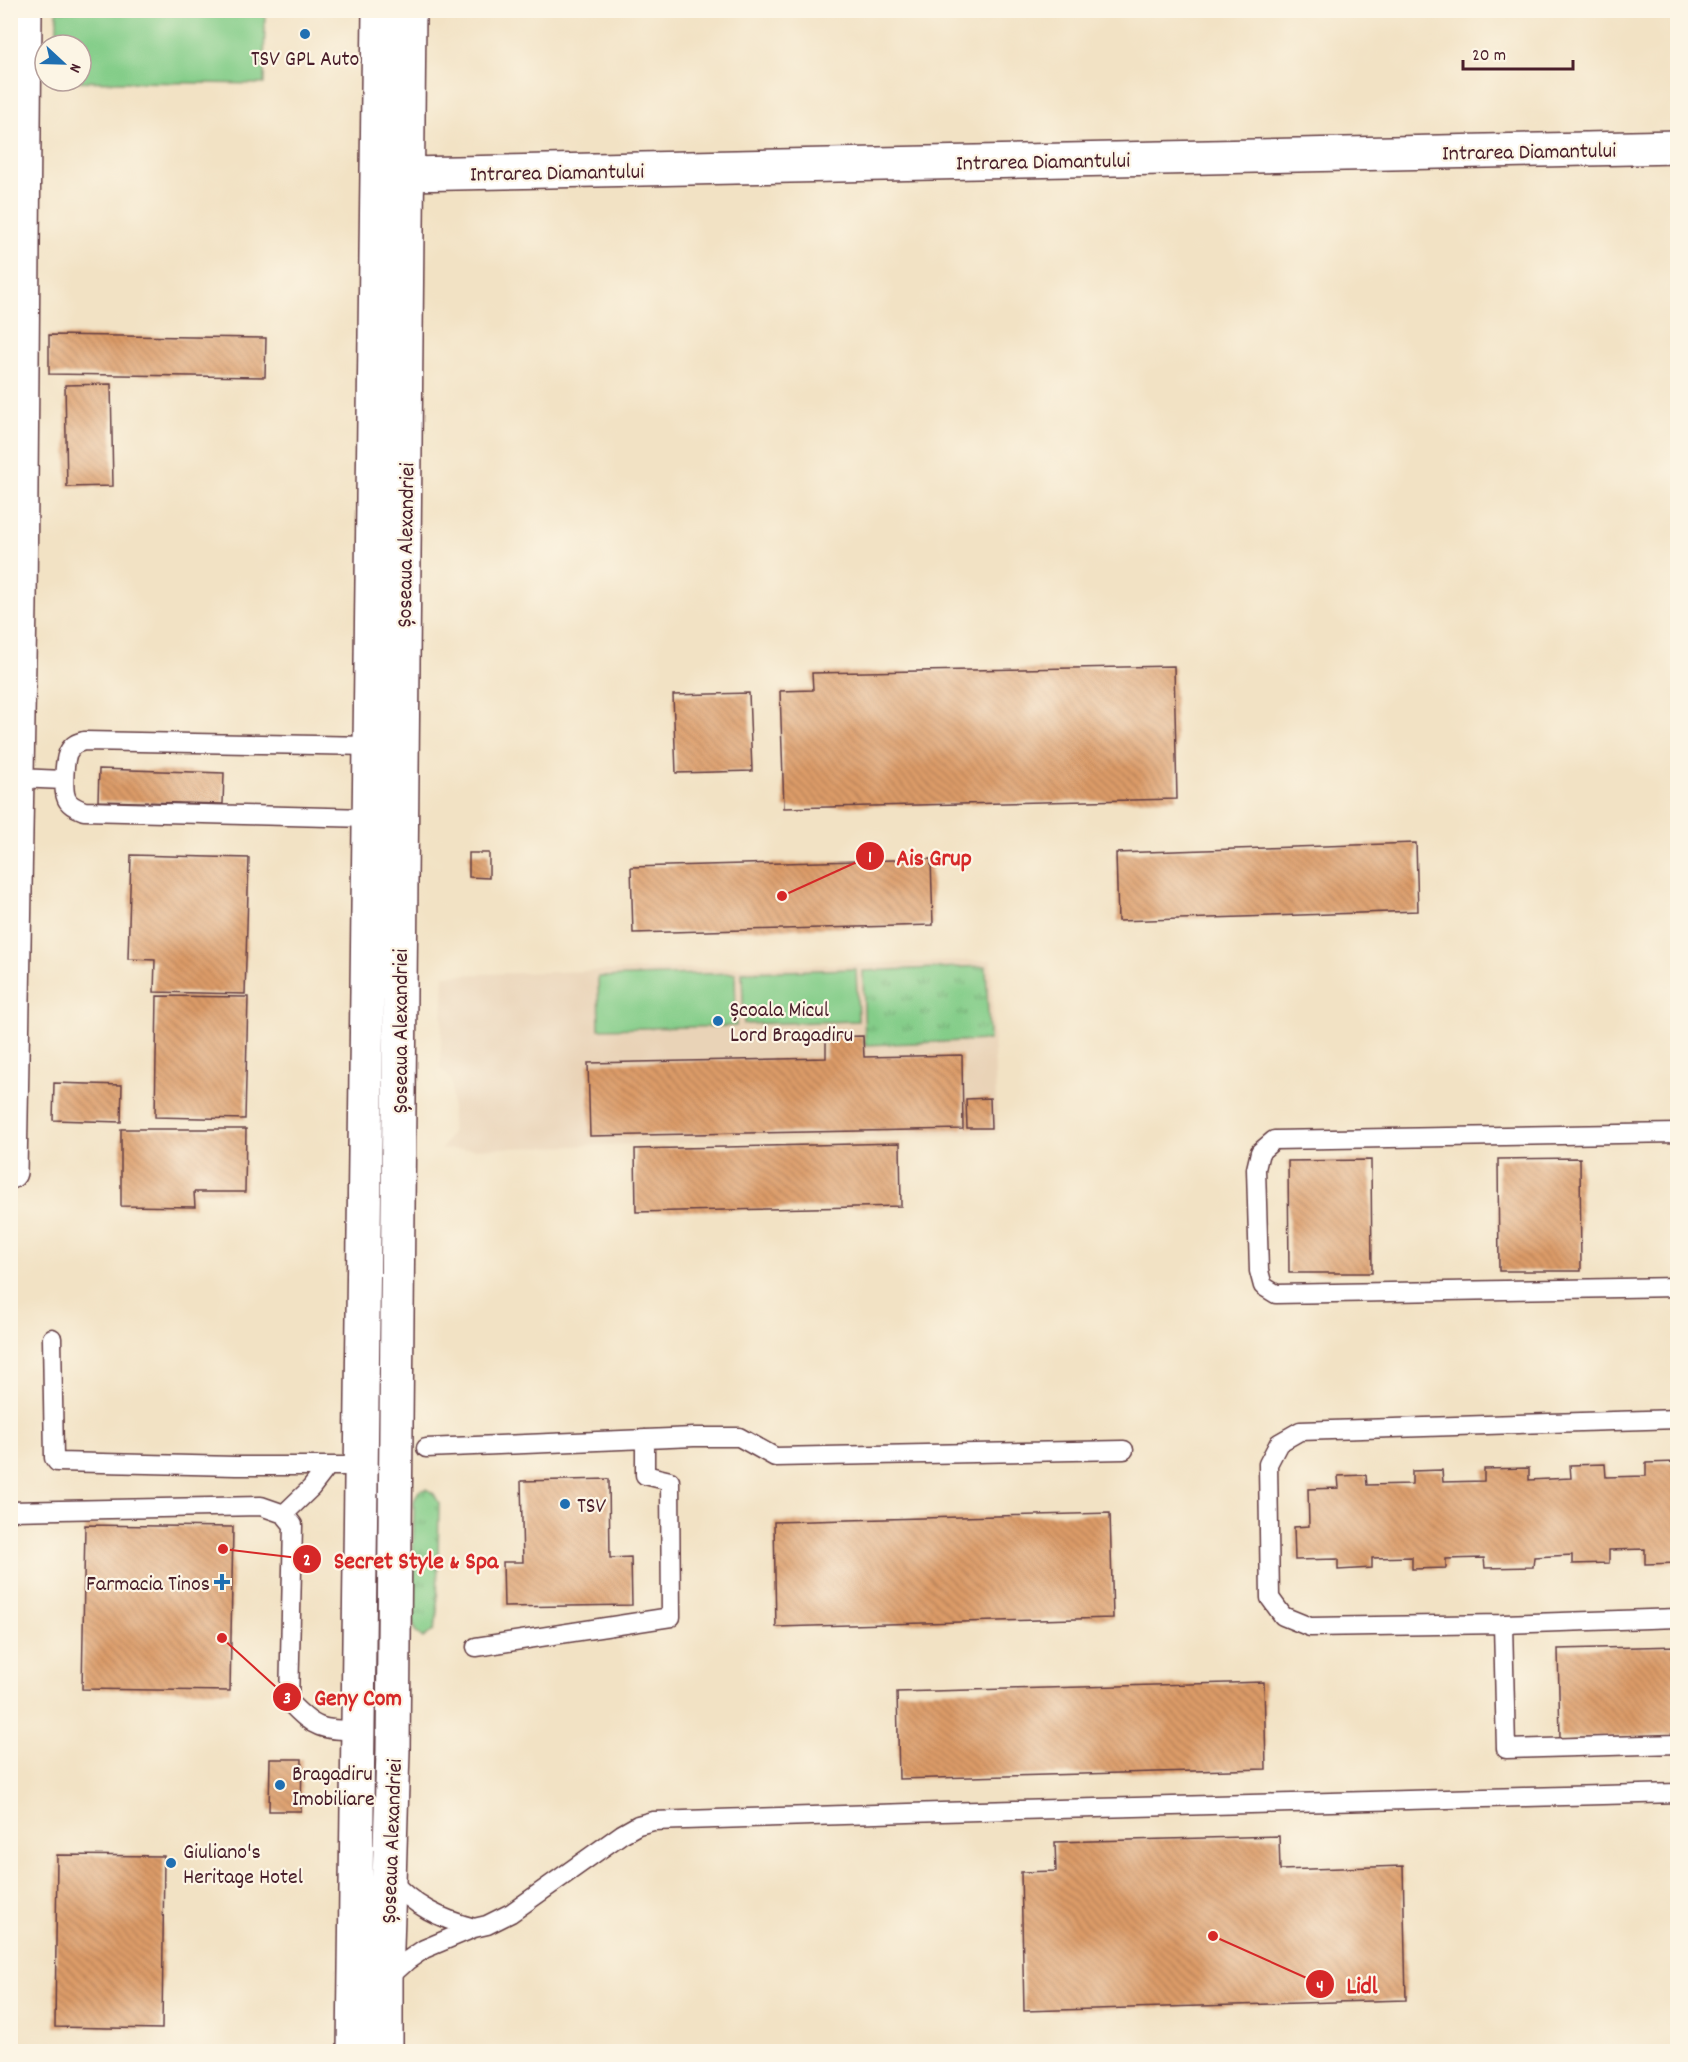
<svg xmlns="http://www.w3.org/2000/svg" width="1688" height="2062" font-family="Dekko,sans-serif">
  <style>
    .built { fill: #e9d3b7 }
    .grass { fill: url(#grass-tufts); stroke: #67765a; stroke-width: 1.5 }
    .park { fill: #84cd89; stroke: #67765a; stroke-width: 1.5 }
    .building { fill: url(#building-back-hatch) }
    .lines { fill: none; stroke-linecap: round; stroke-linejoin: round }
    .lane-casing { stroke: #633c42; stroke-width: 21 }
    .street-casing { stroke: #633c42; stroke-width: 36 }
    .primary-casing { stroke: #633c42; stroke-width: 36 }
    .lane { stroke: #fff; stroke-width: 18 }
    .street { stroke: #fff; stroke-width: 33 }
    .primary { stroke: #fff; stroke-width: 33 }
    .poi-dot { fill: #1f6fb2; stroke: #fcf5e5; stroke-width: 2 }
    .labels { text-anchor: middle; stroke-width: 4.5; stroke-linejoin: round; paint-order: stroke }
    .poi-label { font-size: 22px; fill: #4a1f2b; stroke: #fcf5e5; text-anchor: start }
    .street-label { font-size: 22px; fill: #4a1f2b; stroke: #fcf5e5 }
    .leader { fill: none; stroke: #d62828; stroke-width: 2 }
    .callout-dot { fill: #d62828; stroke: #fcf5e5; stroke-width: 2 }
    .mark-label { font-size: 18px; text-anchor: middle; font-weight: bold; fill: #fff }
    .callout-label { font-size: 24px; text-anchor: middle; font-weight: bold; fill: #d62828; stroke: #fcf5e5; stroke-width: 4.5; stroke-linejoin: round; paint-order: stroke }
  </style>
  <defs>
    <pattern id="grass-tufts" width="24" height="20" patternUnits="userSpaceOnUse" patternTransform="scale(1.5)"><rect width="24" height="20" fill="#84cd89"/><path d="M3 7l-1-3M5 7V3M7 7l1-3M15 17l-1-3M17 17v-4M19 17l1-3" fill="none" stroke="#6ea670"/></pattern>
    <pattern id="building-back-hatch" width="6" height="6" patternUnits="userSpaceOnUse" patternTransform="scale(1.5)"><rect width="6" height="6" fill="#dc9b68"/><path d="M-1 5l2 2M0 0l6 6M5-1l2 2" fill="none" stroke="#b47e56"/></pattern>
  </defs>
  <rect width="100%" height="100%" fill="#fcf5e5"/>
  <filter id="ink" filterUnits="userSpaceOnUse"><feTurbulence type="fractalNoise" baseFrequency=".0167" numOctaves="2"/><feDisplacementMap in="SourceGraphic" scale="12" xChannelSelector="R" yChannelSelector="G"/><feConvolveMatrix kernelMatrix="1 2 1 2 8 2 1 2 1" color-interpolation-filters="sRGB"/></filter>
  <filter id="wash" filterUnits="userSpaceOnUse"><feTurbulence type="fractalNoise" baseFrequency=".008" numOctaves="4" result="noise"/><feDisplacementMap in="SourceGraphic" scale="24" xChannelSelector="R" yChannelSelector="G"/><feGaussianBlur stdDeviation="1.35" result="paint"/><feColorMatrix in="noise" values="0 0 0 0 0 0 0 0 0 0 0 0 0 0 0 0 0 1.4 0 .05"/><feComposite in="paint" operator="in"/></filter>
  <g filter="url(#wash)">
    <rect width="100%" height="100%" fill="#f2e2c4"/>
    <path class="built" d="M991 960 997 1133 441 1150 452 1132V1080L440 1068 444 975Z"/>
    <path class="grass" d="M986 966 989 1040 865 1045 863 971Z
      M427 1489 434 1494 439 1503 437 1617 434 1630 423 1638 416 1632 412 1619 414 1501 419 1491Z"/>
    <path class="park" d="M57 11H265L264 84 60 81H81V45H57Z
      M856 969 858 1021 744 1024 742 972Z
      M735 973 736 1026 599 1029 598 977Z"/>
    <g id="blocks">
      <path class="building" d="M49 335 266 338 265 377 49 374Z
        M111 384 113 486 67 487 65 385Z
        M1174 666 1177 799 784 808 780 691 813 690 812 673Z
        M749 693 752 771 676 773 673 695Z
        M99 769 224 773 223 804 98 801Z
        M1416 843 1418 911 1118 921 1116 853Z
        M469 853H489V878L469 877Z
        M131 855 249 858 245 994 154 992 155 960 128 959Z
        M931 859 933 925 633 933 631 867Z
        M157 996 248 997 245 1119 155 1117Z
        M863 1036 864 1057 962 1055 963 1129 590 1136 588 1063 826 1058V1037Z
        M54 1083 122 1085 121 1122 53 1120Z
        M990 1098 991 1128H967L966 1099Z
        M121 1129H246L245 1192H194L195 1207 121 1206Z
        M900 1143 901 1206 636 1212 635 1149Z
        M1580 1158 1581 1271H1499L1498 1159Z
        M1371 1160 1372 1273H1289L1288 1161Z
        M1677 1462 1678 1563 1645 1564V1549L1609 1550V1563L1572 1564V1555L1534 1557 1533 1567 1485 1568 1484 1558 1446 1559V1568L1412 1569V1557L1372 1558V1568L1338 1570V1559L1295 1560 1294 1527 1309 1526 1308 1489 1339 1488 1338 1476 1366 1475 1367 1485 1412 1484V1471L1442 1470 1443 1482 1484 1481V1469L1529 1468V1480L1571 1478 1570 1465 1605 1464 1606 1477 1646 1476V1463Z
        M609 1479 610 1558 631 1557 632 1605 504 1607 503 1562H523L521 1481Z
        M1110 1513 1113 1618 776 1627 774 1522Z
        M85 1525 233 1527 230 1691 82 1689Z
        M1678 1646V1735L1560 1738 1558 1649Z
        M1264 1682 1266 1769 899 1779 897 1692Z
        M270 1759H302L301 1811H269Z
        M1279 1836 1280 1870 1403 1866 1406 2000 1024 2011 1021 1872 1056 1871 1055 1842Z
        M57 1855 164 1856 162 2029 55 2027Z"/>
    </g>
  </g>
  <g filter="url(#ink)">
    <use href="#blocks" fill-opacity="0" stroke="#633c42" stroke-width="1.5"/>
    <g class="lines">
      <defs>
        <path id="lane" d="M17 778 64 780
          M369 818 84 811C77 808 68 805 66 797 63 789 64 757 69 751 73 744 77 743 84 741L370 746
          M1678 1133 1274 1140 1260 1152 1256 1169 1259 1271 1263 1286 1276 1294 1678 1287
          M52 1338 54 1458 57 1462 236 1466H361
          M426 1448 694 1437H739L775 1457 1124 1450
          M10 1511 261 1506 284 1514 293 1525 289 1702C315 1729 321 1730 358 1730
          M284 1514 311 1488 328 1466
          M1678 1618 1503 1624 1506 1749 1678 1744
          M1503 1624 1310 1627 1283 1616 1270 1598 1268 1464 1279 1443 1300 1431 1678 1419
          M476 1647 671 1617 670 1481 645 1475V1439
          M390 1879C413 1906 441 1919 474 1928
          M386 1980 408 1960 424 1949 474 1928 487 1925 511 1913 622 1834 638 1825 653 1821 941 1812 1678 1793"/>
        <path id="street" d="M408 174 1678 147
          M10 1172 20 603 25 10"/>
        <path id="primary" d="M354 2052 379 10
          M386 2052V1980L393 1751 409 10"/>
      </defs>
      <use href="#lane" class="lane-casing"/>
      <use href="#street" class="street-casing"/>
      <use href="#primary" class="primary-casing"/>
      <use href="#lane" class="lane"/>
      <use href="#street" class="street"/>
      <use href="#primary" class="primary"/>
    </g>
  </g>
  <g class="poi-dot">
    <circle cx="305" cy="34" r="6"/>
    <circle cx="718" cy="1021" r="6"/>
    <circle cx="565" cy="1504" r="6"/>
    <path d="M219 1573h6v6h6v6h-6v6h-6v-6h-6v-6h6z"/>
    <circle cx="280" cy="1785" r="6"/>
    <circle cx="171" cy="1863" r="6"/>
  </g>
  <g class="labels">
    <g class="poi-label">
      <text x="305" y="65" text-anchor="middle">TSV GPL Auto</text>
      <text x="730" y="1016">Școala Micul<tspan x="730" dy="25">Lord Bragadiru</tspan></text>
      <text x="577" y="1512">TSV</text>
      <text x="210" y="1590" text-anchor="end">Farmacia Tinos</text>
      <text x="292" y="1780">Bragadiru<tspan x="292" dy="25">Imobiliare</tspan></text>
      <text x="183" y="1858">Giuliano's<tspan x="183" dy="25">Heritage Hotel</tspan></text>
    </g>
    <g class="street-label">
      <text transform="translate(1529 150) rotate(-1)" y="8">Intrarea Diamantului</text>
      <text transform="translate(1043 160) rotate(-1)" y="8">Intrarea Diamantului</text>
      <text transform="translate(557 171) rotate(-1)" y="8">Intrarea Diamantului</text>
      <text transform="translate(404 545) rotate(-89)" y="8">Șoseaua Alexandriei</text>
      <text transform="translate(399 1031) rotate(-90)" y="8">Șoseaua Alexandriei</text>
      <text transform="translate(390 1841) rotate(-88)" y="8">Șoseaua Alexandriei</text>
    </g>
  </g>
  <path class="leader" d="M782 896L870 856M223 1549L307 1559M222 1638L287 1697M1213 1936L1320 1984"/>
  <g class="callout-dot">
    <circle cx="782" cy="896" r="6"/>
    <circle cx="223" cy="1549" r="6"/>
    <circle cx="222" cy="1638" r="6"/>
    <circle cx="1213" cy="1936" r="6"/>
    <circle cx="870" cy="856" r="15"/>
    <circle cx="307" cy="1559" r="15"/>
    <circle cx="287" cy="1697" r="15"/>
    <circle cx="1320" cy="1984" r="15"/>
  </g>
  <g class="mark-label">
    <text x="870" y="862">1</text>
    <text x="307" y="1565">2</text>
    <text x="287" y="1703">3</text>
    <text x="1320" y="1991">4</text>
  </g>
  <g class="callout-label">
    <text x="934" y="865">Ais Grup</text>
    <text x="416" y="1568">Secret Style &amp; Spa</text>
    <text x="358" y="1705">Geny Com</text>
    <text x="1362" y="1993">Lidl</text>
  </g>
  <rect width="1688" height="2062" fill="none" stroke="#fcf5e5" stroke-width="36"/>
  <g transform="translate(63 63) rotate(112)"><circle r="28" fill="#fcf5e5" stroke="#b59f9b" stroke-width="1.5"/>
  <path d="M0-4.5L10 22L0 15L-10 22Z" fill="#1f6fb2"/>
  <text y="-9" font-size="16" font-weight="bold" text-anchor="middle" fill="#4a1f2b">N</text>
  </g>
  <path d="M1463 60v9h110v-9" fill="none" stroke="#4a1f2b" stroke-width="3"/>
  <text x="1472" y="60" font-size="18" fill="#4a1f2b" stroke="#fcf5e5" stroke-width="4.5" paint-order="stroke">20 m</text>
</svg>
